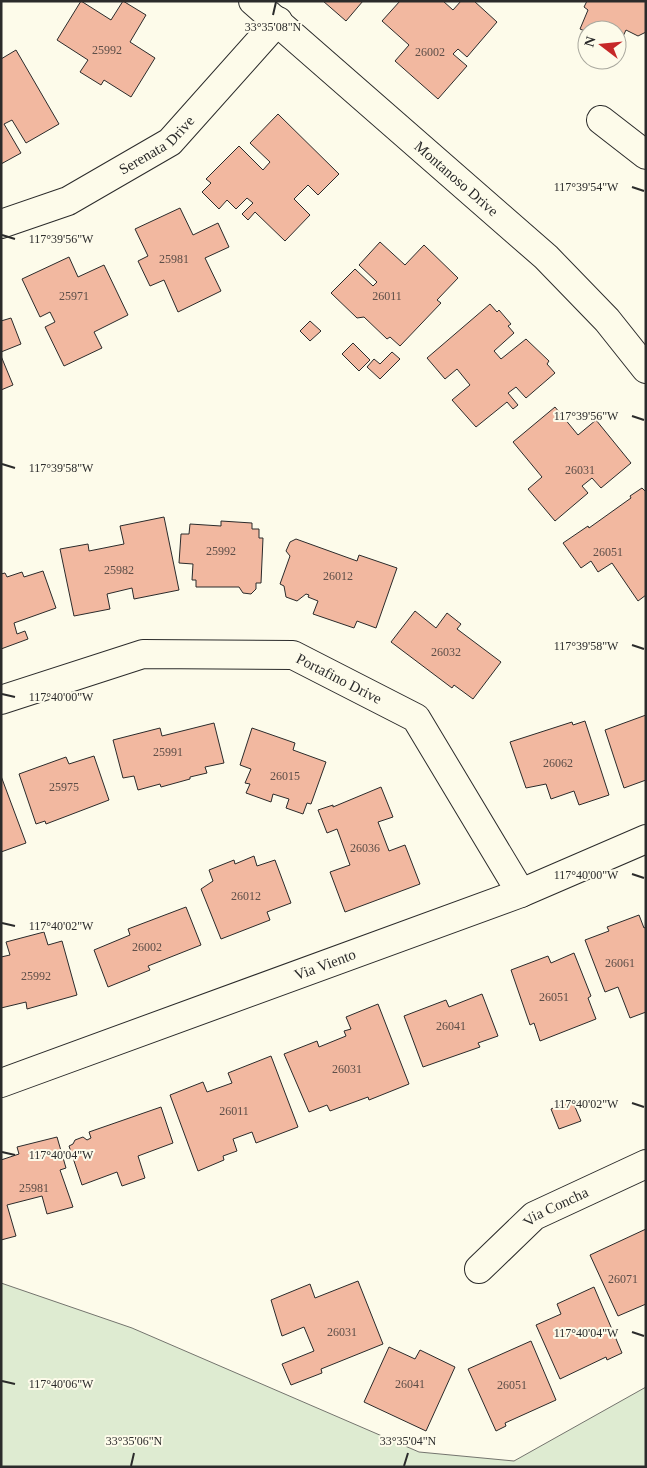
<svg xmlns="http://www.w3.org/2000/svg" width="647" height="1468" font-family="'Times New Roman',serif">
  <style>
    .green { fill: #deebd1; stroke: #74746e }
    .building { fill: #f2b8a0; stroke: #2b2b2b }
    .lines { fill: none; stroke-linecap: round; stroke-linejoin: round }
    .minor-casing { stroke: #2b2b2b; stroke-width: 30 }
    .minor { stroke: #fdfbea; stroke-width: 28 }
    .ticks { fill: none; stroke: #2b2b2b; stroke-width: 2 }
    .labels { text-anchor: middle; stroke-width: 4; stroke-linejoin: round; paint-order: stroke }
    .number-label { font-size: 12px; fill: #5d4e48 }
    .street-label { font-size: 15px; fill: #2b2b2b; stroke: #fdfbea }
    .ticks-label { font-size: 12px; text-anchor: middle; fill: #2b2b2b; stroke: #fdfbea; stroke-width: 4; stroke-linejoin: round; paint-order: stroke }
  </style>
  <rect width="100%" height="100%" fill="#fdfbea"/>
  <path class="green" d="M1 1283 132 1328 419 1452 514 1461 646 1387V1467H1Z"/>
  <path class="building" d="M81 1 111 20 123 1 146 15 130 42 155 58 131 97 104 80 101 85 80 72 88 60 57 40Z
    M323 1H363L346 21Z
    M400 1H443L453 10 461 1H474L497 22 467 57 458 49 453 54 467 66 438 99 395 61 409 45 382 21Z
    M587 1H646V32L638 36 626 30 618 47 617 30H587V32L580 29 588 10 584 7Z
    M16 50 59 124 26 143 12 120 4 124 21 153 1 164V59Z
    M278 114 339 174 318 195 308 185 294 199 310 215 285 241 255 212 248 220 242 214 253 203 247 198 236 209 227 200 219 209 202 192 211 183 206 179 239 146 263 170 270 162 250 143Z
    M180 208 193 235 218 223 229 247 205 258 221 291 178 312 164 280 150 286 138 261 148 256 135 229Z
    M380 242 405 265 424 245 458 278 437 300 441 303 400 346 390 337 387 339 364 317 357 318 331 293 355 269 373 286 377 282 359 265Z
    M69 257 78 277 104 265 128 315 94 332 102 348 64 366 45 327 55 322 50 312 40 317 22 279Z
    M490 304 497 312 499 310 511 324 508 326 514 333 494 351 501 359 526 339 549 361 547 364 555 373 526 398 516 387 508 393 518 405 513 409 507 402 476 427 452 400 470 385 457 369 445 379 427 358Z
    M11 318 21 344 1 352V321Z
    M310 321 321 331 310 341 300 331Z
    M353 343 370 360 359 371 342 354Z
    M392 352 400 359 380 379 367 367 374 359 380 364Z
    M1 356 13 385 1 390Z
    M555 407 578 435 596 420 631 463 601 488 592 478 582 486 588 493 555 521 528 489 542 477 513 442Z
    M642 488 646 492V595L638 601 612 563 598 572 591 561 581 568 563 543 588 526 589 528 631 498 630 496Z
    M164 517 179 590 134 599 132 588 107 594 110 609 74 616 60 549 88 544 89 551 124 544 120 526Z
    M221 521 252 523V529H259V538H263L261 583H256V589L251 594 243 593 239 587H196V580H192L193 564 179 563 181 534H189L190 524 221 526Z
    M296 539 357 561 359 555 397 568 376 628 357 621 354 628 313 614 318 601 308 597 309 595 306 594 297 601 286 597 284 586 280 584 290 556 286 551 290 542Z
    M43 571 56 608 14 623 17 634 25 631 28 639 1 649V574L5 573 7 577 22 572 24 577Z
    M415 611 436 628 447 613 461 624 457 629 501 662 473 699 454 685 452 688 391 642Z
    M646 715V780L624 788 605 730Z
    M585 721 609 795 579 805 574 791 551 799 546 784 526 788 510 742 572 722 573 725Z
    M214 723 224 763 205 767 207 773 190 777V779L161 787 160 784 138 790 134 776 123 778 113 740 160 728 162 736Z
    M252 728 295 743 293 750 326 762 311 804 307 803 303 814 286 808 289 799 273 794 271 802 246 793 250 784 245 783 251 769 240 765Z
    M94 756 109 800 46 824 45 821 36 824 19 774 66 757 69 764Z
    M1 776 26 843 1 852Z
    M381 787 393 817 378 822 389 851 405 845 420 884 345 912 330 872 350 865 337 829 327 833 318 810 333 805V807Z
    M254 856 257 866 275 860 291 903 267 912 270 920 221 939 201 889 213 881 209 870 234 860 235 864Z
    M186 907 201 945 148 966 150 970 108 987 94 950 130 935 128 929Z
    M639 915 644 928 646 927V1012L630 1018 618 987 605 992 585 940 609 931 607 927Z
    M44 932 48 945 62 941 77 995 27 1009 26 1002 1 1008V957L10 955 6 942Z
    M574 953 591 996 588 998 596 1019 540 1041 534 1023 530 1025 511 970 548 956 551 963Z
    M482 994 498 1036 478 1043 480 1047 423 1067 404 1016 446 1000 449 1007Z
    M378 1004 409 1084 369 1100 368 1097 330 1111 327 1105 309 1112 284 1054 317 1041 319 1047 346 1036 344 1031 351 1029 346 1017Z
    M271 1056 298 1127 256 1143 252 1132 233 1139 237 1151 223 1156 224 1160 198 1171 170 1095 203 1082 207 1092 232 1083 228 1073Z
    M572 1100 581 1121 559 1129 551 1109Z
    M161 1107 173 1143 138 1156 145 1178 122 1186 117 1172 82 1185 69 1146 73 1144 75 1140 83 1137 87 1140 91 1138 89 1132Z
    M57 1137 66 1168 60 1170 73 1207 47 1214 42 1196 7 1205 16 1236 1 1240V1160L19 1154 17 1147Z
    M646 1229V1304L618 1316 590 1255Z
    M358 1281 383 1344 321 1369 322 1373 291 1385 282 1364 314 1351 304 1327 282 1336 271 1300 310 1284 315 1298Z
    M594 1287 622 1353 607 1360 606 1357 560 1379 536 1325 561 1314 557 1304Z
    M531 1341 556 1400 505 1423 506 1426 496 1431 468 1369Z
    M389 1347 415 1359 420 1350 455 1367 426 1431 364 1402Z"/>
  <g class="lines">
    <defs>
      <g id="minor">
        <path id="s1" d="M253 1 546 257 607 320 646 369"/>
        <path d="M601 120 646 155"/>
        <path id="s2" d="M1 224 68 201 170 142 278 21"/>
        <path id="s3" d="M1 700 143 654 293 655 416 718 521 893"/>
        <path id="s4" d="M1 1083 521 893 646 839"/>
        <path id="s5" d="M479 1269 534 1216 646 1164"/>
      </g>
    </defs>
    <use href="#minor" class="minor-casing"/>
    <use href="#minor" class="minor"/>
  </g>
  <path class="ticks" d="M273 15 276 2M632 187 644 191M2 235 15 239M632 416 644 420M2 464 15 468M632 645 644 649M2 694 15 697M632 874 644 878M2 923 15 926M632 1103 644 1107M2 1152 15 1155M632 1332 644 1336M2 1381 15 1384M131 1466 134 1453M404 1466 408 1453"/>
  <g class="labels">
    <g class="number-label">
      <text x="107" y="54">25992</text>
      <text x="430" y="56">26002</text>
      <text x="174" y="263">25981</text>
      <text x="74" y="300">25971</text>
      <text x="387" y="300">26011</text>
      <text x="580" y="474">26031</text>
      <text x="221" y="555">25992</text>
      <text x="608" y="556">26051</text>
      <text x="119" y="574">25982</text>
      <text x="338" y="580">26012</text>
      <text x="446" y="656">26032</text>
      <text x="168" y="756">25991</text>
      <text x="558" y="767">26062</text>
      <text x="285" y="780">26015</text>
      <text x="64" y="791">25975</text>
      <text x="365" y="852">26036</text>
      <text x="246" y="900">26012</text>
      <text x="147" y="951">26002</text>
      <text x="620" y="967">26061</text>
      <text x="36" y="980">25992</text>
      <text x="554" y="1001">26051</text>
      <text x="451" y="1030">26041</text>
      <text x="347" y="1073">26031</text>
      <text x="234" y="1115">26011</text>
      <text x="34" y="1192">25981</text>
      <text x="623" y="1283">26071</text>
      <text x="342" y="1336">26031</text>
      <text x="410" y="1388">26041</text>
      <text x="512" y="1389">26051</text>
    </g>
    <g class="street-label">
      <text dy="5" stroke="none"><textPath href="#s2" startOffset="176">Serenata Drive</textPath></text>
      <text dy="5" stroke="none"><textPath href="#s1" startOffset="270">Montanoso Drive</textPath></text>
      <text dy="5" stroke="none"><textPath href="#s3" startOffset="351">Portafino Drive</textPath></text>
      <text dy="5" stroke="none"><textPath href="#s4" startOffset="345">Via Viento</textPath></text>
      <text dy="5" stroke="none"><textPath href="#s5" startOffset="100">Via Concha</textPath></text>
    </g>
  </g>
  <g class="ticks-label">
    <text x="273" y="31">33°35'08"N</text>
    <text x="586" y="191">117°39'54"W</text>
    <text x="61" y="243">117°39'56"W</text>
    <text x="586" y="420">117°39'56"W</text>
    <text x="61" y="472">117°39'58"W</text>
    <text x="586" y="650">117°39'58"W</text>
    <text x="61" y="701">117°40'00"W</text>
    <text x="586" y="879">117°40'00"W</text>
    <text x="61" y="930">117°40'02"W</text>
    <text x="586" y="1108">117°40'02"W</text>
    <text x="61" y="1159">117°40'04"W</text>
    <text x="586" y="1337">117°40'04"W</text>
    <text x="61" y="1388">117°40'06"W</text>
    <text x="134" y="1445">33°35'06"N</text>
    <text x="408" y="1445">33°35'04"N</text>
  </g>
  <rect width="647" height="1468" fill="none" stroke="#2b2b2b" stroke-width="5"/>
  <g transform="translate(602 45) rotate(286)"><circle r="24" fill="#fdfbea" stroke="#a9a89e"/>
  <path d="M0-4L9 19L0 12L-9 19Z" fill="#c62828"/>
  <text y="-8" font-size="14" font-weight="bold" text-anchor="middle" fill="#2b2b2b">N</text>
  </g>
</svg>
